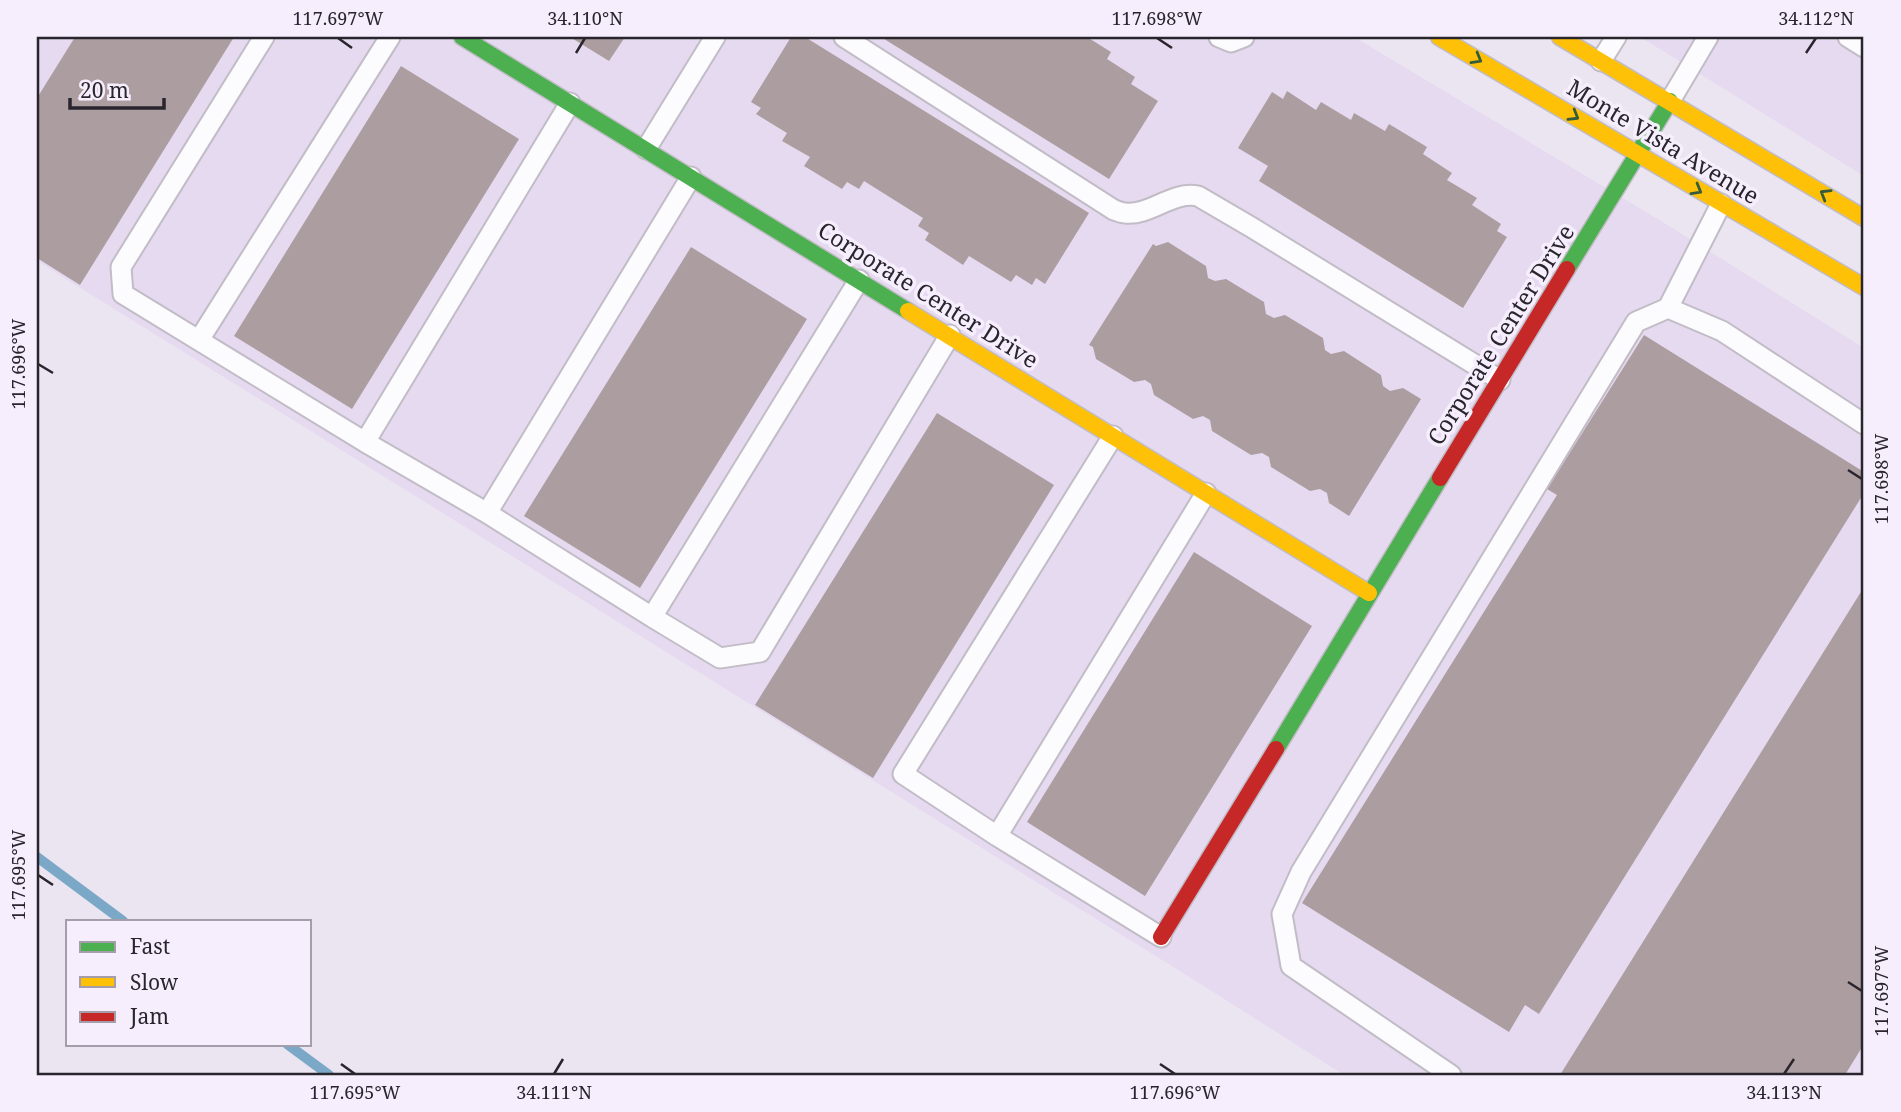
<svg xmlns="http://www.w3.org/2000/svg" width="1901" height="1112" font-family="'Noto Serif',serif">
  <style>
    .built { fill: #e6daf0 }
    .lines { fill: none; stroke-linecap: round; stroke-linejoin: round }
    .stream { stroke: #7ca8c8; stroke-width: 10 }
    .building { fill: #ac9da0 }
    .lane-casing { stroke: #c1bcc6; stroke-width: 23 }
    .fast-casing { stroke: #c1bcc6; stroke-width: 19 }
    .slow-casing { stroke: #c1bcc6; stroke-width: 19 }
    .jam-casing { stroke: #c1bcc6; stroke-width: 19 }
    .lane { stroke: #fcfbfd; stroke-width: 19 }
    .fast { stroke: #4caf50; stroke-width: 16 }
    .slow { stroke: #ffc107; stroke-width: 16 }
    .jam { stroke: #c62828; stroke-width: 16 }
    .oneway { stroke: #375c3b }
    .ticks { fill: none; stroke: #29252d; stroke-width: 2.5 }
    .labels { text-anchor: middle; stroke-width: 7; stroke-linejoin: round; paint-order: stroke }
    .street-label { font-size: 23px; fill: #29252d; stroke: #f6eefd }
    .neatline { fill: none; stroke: #29252d; stroke-width: 2.5 }
    .ticks-label { font-size: 18px; text-anchor: middle; fill: #29252d }
  </style>
  <rect width="100%" height="100%" fill="#ebe4f1"/>
  <path class="built" d="M37 37H1354L1661 221 1864 348V1075H1344L1196 981 37 261Z
    M1639 37H1864V176L1655 46Z"/>
  <g class="lines">
    <path class="stream" d="M37 857 123 921
      M287 1044 329 1075"/>
  </g>
  <path class="building" d="M75 37H234L80 285 37 258V98Z
    M570 37H625L609 61Z
    M791 37H805L1089 213 1045 284 1036 278 1032 285 1016 275 1011 282 969 256 963 265 925 240 929 233 918 226 923 218 864 181 859 189 847 182 842 189 804 166 810 157 782 141 787 133 756 114 761 108 751 102Z
    M881 37H1087L1111 52 1107 59 1135 77 1131 84 1158 101 1109 179Z
    M401 66 519 139 352 409 234 336Z
    M1287 91 1316 110 1321 102 1351 120 1354 113 1385 131 1389 124 1427 147 1423 154 1452 173 1447 180 1477 198 1472 205 1501 224 1497 231 1507 237 1463 308 1259 181 1268 166 1238 148 1272 92 1283 99Z
    M1168 242 1206 266 1208 278 1215 281 1226 279 1264 302 1266 314 1274 318 1285 315 1323 338 1325 350 1331 354 1344 351 1381 375 1383 386 1390 391 1403 388 1421 399 1349 516 1329 503 1327 493 1320 489 1310 491 1271 467 1269 457 1262 453 1251 455 1212 431 1210 420 1203 416 1193 419 1154 395 1151 384 1145 380 1134 382 1096 359 1093 347 1089 345 1153 244 1156 246Z
    M691 247 807 319 640 588 524 516Z
    M1644 335 1864 472V493L1539 1014 1525 1005 1509 1032 1302 903 1557 495 1547 489Z
    M937 413 1054 485 873 778 755 705Z
    M1194 552 1312 626 1145 896 1027 822Z
    M1864 587V1044L1845 1075H1560Z"/>
  <g class="lines">
    <defs>
      <path id="lane" d="M264 37 121 267 123 294 365 442 570 103
        M844 37 1114 210C1118 211 1122 213 1125 213 1150 216 1172 191 1198 196L1251 227 1500 380
        M1219 37 1231 42 1244 37
        M1848 37 1864 47
        M1601 61 1616 37
        M1670 101 1708 37
        M646 149 715 37
        M859 280 652 617 720 658 760 652 950 335
        M1668 308 1721 204
        M199 340 390 37
        M1113 436 903 774 997 836 1206 493
        M365 442 487 513 691 177
        M487 513 652 617
        M997 836 1161 937
        M1451 1075 1291 966 1282 914 1301 872 1636 322 1668 308 1722 331 1864 424"/>
      <path id="fast" d="M462 37 908 311
        M1567 269 1670 101
        M1276 749 1440 478"/>
      <path id="slow" d="M1439 37 1864 287
        M1560 37 1864 218
        M908 311 1369 593"/>
      <path id="jam" d="M1440 478 1567 269
        M1161 937 1276 749"/>
    </defs>
    <use href="#lane" class="lane-casing"/>
    <use href="#fast" class="fast-casing"/>
    <use href="#slow" class="slow-casing"/>
    <use href="#jam" class="jam-casing"/>
    <use href="#lane" class="lane"/>
    <use href="#fast" class="fast"/>
    <use href="#slow" class="slow"/>
    <use href="#jam" class="jam"/>
  </g>
  <defs><path id="oneway-chevron" d="M-2-3.5L2.5 0L-2 3.5" fill="none" stroke-width="1.6" stroke-linecap="round" stroke-linejoin="round" transform="scale(1.75)"/></defs>
  <g class="oneway">
    <use href="#oneway-chevron" transform="translate(1477 59) rotate(30)"/>
    <use href="#oneway-chevron" transform="translate(1574 116) rotate(31)"/>
    <use href="#oneway-chevron" transform="translate(1697 190) rotate(30)"/>
    <use href="#oneway-chevron" transform="translate(1825 194) rotate(-149)"/>
  </g>
  <path class="ticks" d="M338 38 352 48M1157 38 1172 48M576 53 585 38M1806 53 1816 38M38 364 53 373M1848 470 1862 479M38 875 53 885M1848 982 1862 991M341 1064 355 1074M1160 1064 1175 1074M554 1074 563 1059M1784 1074 1794 1059"/>
  <g class="labels">
    <g class="street-label">
      <text transform="translate(1663 142) rotate(31)" y="8">Monte Vista Avenue</text>
      <text transform="translate(928 295) rotate(32)" y="8">Corporate Center Drive</text>
      <text transform="translate(1501 335) rotate(-58)" y="8">Corporate Center Drive</text>
    </g>
  </g>
  <rect width="1901" height="1112" fill="none" stroke="#f6eefd" stroke-width="77"/>
  <rect x="66" y="920" width="245" height="126" fill="#f6eefd" stroke="#a49eaa" stroke-width="2"/>
  <rect x="80" y="942" width="35" height="10" fill="#4caf50" stroke="#a49eaa" stroke-width="2"/>
  <text x="130" y="954" font-size="21" fill="#29252d">Fast</text>
  <rect x="80" y="977" width="35" height="10" fill="#ffc107" stroke="#a49eaa" stroke-width="2"/>
  <text x="130" y="990" font-size="21" fill="#29252d">Slow</text>
  <rect x="80" y="1012" width="35" height="10" fill="#c62828" stroke="#a49eaa" stroke-width="2"/>
  <text x="130" y="1024" font-size="21" fill="#29252d">Jam</text>
  <path d="M70 98v10h94v-10" fill="none" stroke="#29252d" stroke-width="3.5"/>
  <text x="80" y="98" font-size="21" fill="#29252d" stroke="#f6eefd" stroke-width="5" paint-order="stroke">20 m</text>
  <rect x="38" y="38" width="1824" height="1036" class="neatline"/>
  <g class="ticks-label">
    <text x="338" y="25">117.697°W</text>
    <text x="585" y="25">34.110°N</text>
    <text x="1157" y="25">117.698°W</text>
    <text x="1816" y="25">34.112°N</text>
    <text transform="translate(19 364) rotate(-90)" y="6">117.696°W</text>
    <text transform="translate(1882 479) rotate(-90)" y="6">117.698°W</text>
    <text transform="translate(19 875) rotate(-90)" y="6">117.695°W</text>
    <text transform="translate(1882 991) rotate(-90)" y="6">117.697°W</text>
    <text x="355" y="1099">117.695°W</text>
    <text x="554" y="1099">34.111°N</text>
    <text x="1175" y="1099">117.696°W</text>
    <text x="1784" y="1099">34.113°N</text>
  </g>
</svg>
